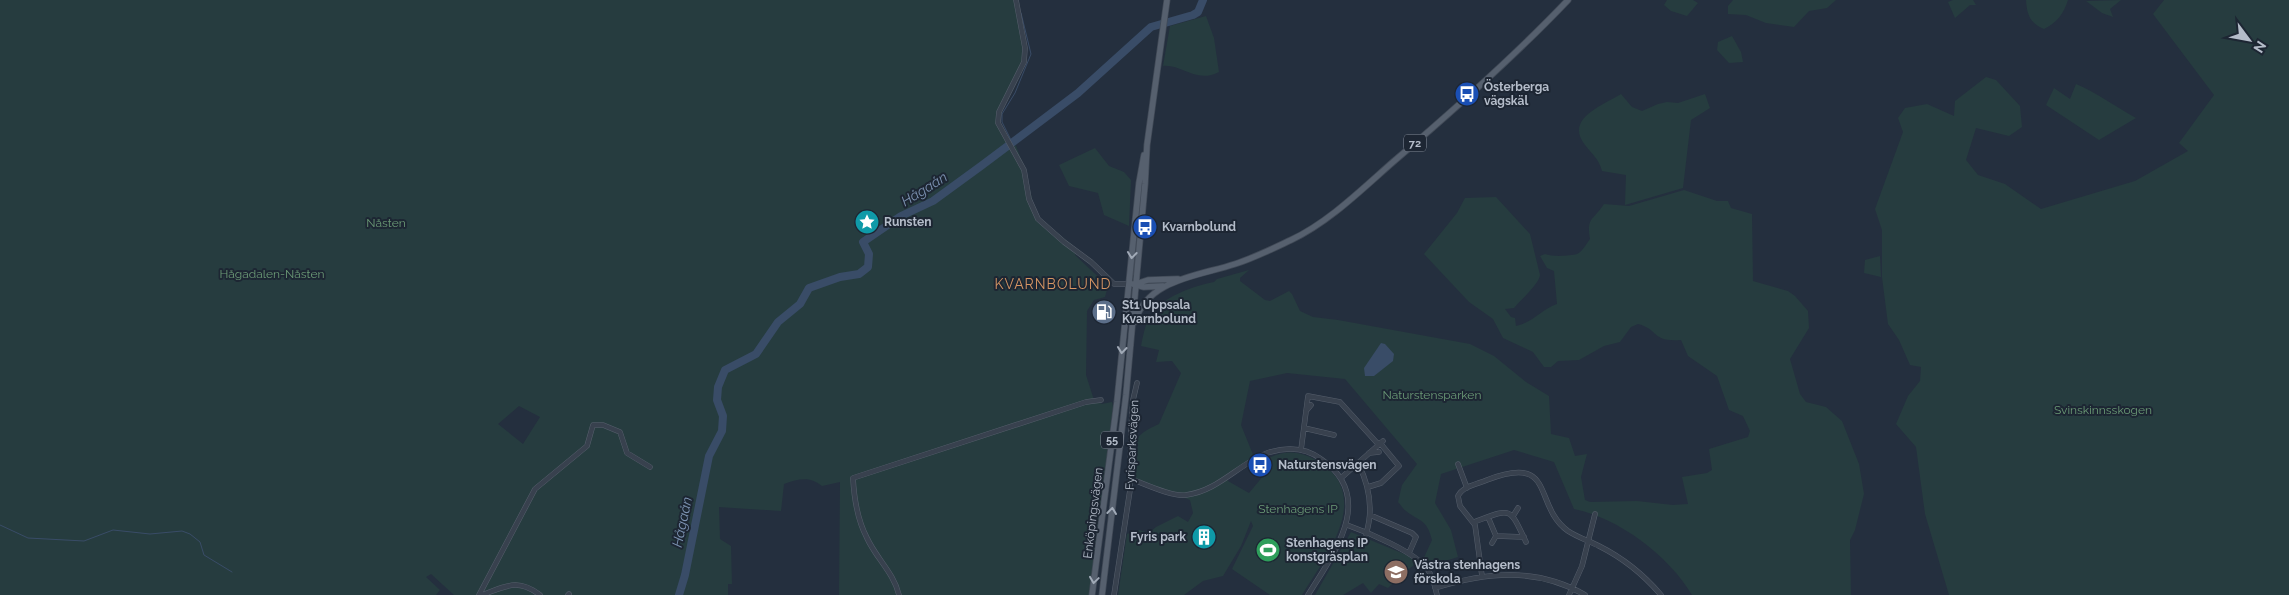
<svg xmlns="http://www.w3.org/2000/svg" width="2289" height="595" font-family="Raleway,sans-serif">
  <style>
    .green { fill: #263c3f; fill-rule: evenodd }
    .water { fill: #394c67 }
    .lines { fill: none; stroke-linecap: round; stroke-linejoin: round }
    .stream { stroke: #394c67; stroke-width: 1 }
    .river { stroke: #394c67; stroke-width: 8 }
    .minor-casing { stroke: #565f6c; stroke-width: 5.5 }
    .major-casing { stroke: #414a57; stroke-width: 7 }
    .minor { stroke: #38414e; stroke-width: 4.5 }
    .major { stroke: #56606e; stroke-width: 5.5 }
    .oneway { stroke: #a1aab7 }
    .labels { text-anchor: middle; stroke-width: 4; stroke-linejoin: round; paint-order: stroke }
    .shield { fill: #1d2633; stroke: #878f9c; stroke-width: 1 }
    .shield-label { font-size: 11px; font-weight: bold; fill: #b4bcc9 }
    .poi-label { font-size: 12px; font-weight: bold; fill: #b4bcc9; stroke: #1d2633; text-anchor: start }
    .park-label { font-size: 12px; fill: #6b9a76; stroke: #1d2633 }
    .street-label { font-size: 12px; fill: #b4bcc9; stroke: #1d2633 }
    .water-label { font-size: 14px; font-style: italic; fill: #7c92b1; stroke: #1d2633 }
    .neighbourhood-label { font-size: 14px; letter-spacing: 1px; fill: #d59563; stroke: #1d2633 }
  </style>
  <rect width="100%" height="100%" fill="#242f3e"/>
  <path class="green" d="M0 0H1017C1019 15 1027 40 1025 55 1023 80 1002 100 999 125L1016 146 1025 169 1035 211 1043 221 1078 250 1075 255 1108 286 1105 297 1094 300 1087 311 1086 375 1094 400 1102 404 1112 402 1113 407 1090 595H839L840 482 822 486C809 476 799 479 784 484L781 511 719 507 720 539 731 546 732 584H728V595H454L431 574 426 577 440 590 436 595H0ZM519 406 540 417 523 444 498 424Z
    M1667 0H1693L1698 3 1687 16 1671 11 1664 5Z
    M1733 0H1836L1827 8 1809 11 1794 27 1766 23 1746 15 1728 14V6Z
    M1953 0H1973L1976 5H1970L1955 18 1948 2Z
    M2026 0H2068C2064 13 2057 23 2044 29 2030 23 2027 15 2026 0Z
    M2121 0 2110 9 2113 17 2102 13 2086 1Z
    M2164 0H2289V595H1949L1925 514 1916 447 1896 424 1908 396 1920 381 1921 367 1910 365 1899 340 1888 324 1882 277V230L1875 209 1903 132 1898 118 1905 108 1927 104 1954 116 1955 101 1986 77 1996 80 2020 106 2022 127 2009 136 1976 128 1966 160 1978 175 2005 184 2041 209 2135 181 2188 151 2179 143 2214 95 2153 14Z
    M1206 16 1214 38 1219 72C1196 84 1182 64 1163 66L1170 26Z
    M1732 36 1741 52 1743 62 1729 63 1717 50 1718 42Z
    M2076 84C2097 93 2116 107 2136 118L2099 140 2046 105 2054 88 2070 99Z
    M1621 94 1632 107 1642 111 1658 104 1667 102 1678 103 1705 94 1710 108 1691 120 1683 188 1625 205 1626 175 1602 171C1599 159 1592 154 1585 145 1564 119 1603 105 1621 94Z
    M1095 148 1109 166 1124 172 1131 180 1129 226 1104 215 1098 193 1069 186 1059 165Z
    M1684 190 1717 201H1728L1731 208 1752 214 1753 281 1788 291 1795 296 1808 311 1809 328 1790 359 1800 394 1806 402 1826 407 1842 421 1859 464 1864 494 1855 530 1850 540 1851 595H1692C1669 556 1619 518 1574 509L1554 462 1514 450 1441 474 1435 503 1451 530 1458 557 1426 567 1422 562 1432 540C1427 519 1420 522 1406 511 1403 509 1401 505 1398 502L1402 485 1417 464 1345 379 1287 373 1250 381 1241 425 1254 457 1227 474 1228 481 1249 493 1264 475 1269 458C1285 450 1300 451 1316 460 1375 494 1327 555 1302 595H1270L1232 569 1253 526 1251 521 1241 546 1223 576 1203 581 1184 595H1118L1127 534 1139 530 1149 533 1156 527 1178 516 1188 522 1193 513 1190 500 1135 478C1133 447 1127 438 1159 424L1181 373 1172 361 1156 362 1159 350 1141 346C1143 336 1145 325 1150 316 1161 297 1194 286 1214 282L1217 279 1249 270 1240 278V281L1265 300 1270 301 1289 291 1292 294 1300 311 1313 317 1338 320 1470 344 1494 356 1526 382 1549 396 1551 434 1569 438 1575 456 1587 454 1581 477 1585 500 1590 502 1637 501 1673 505 1688 504 1682 477 1707 473 1712 470 1709 449 1748 437 1750 431 1743 416 1729 410 1717 376 1688 356 1681 340C1651 342 1660 330 1638 324L1631 327 1620 342 1604 346 1579 360 1558 361 1551 367H1544L1533 352 1503 338 1493 319 1469 302 1424 254 1457 213 1465 198 1496 197 1530 234 1540 275C1539 284 1520 301 1514 308L1505 309 1511 317 1515 318 1516 326C1534 322 1540 310 1557 304L1554 271 1547 268 1540 256 1545 254C1552 257 1570 256 1577 254 1582 252 1587 243 1590 239 1586 217 1594 220 1604 204L1629 206Z
    M1880 256 1881 277 1864 273 1865 260Z
    M1351 532 1409 556 1417 563 1392 581 1393 583 1388 588 1379 584 1371 593 1363 583 1343 595H1315Z"/>
  <path class="water" d="M1381 343 1385 344 1394 354 1393 361 1374 376H1365L1364 368Z"/>
  <g class="lines">
    <path class="stream" d="M1012 142 1002 122V114L1015 93 1031 54 1021 13
      M0 525 28 538 84 541 113 530 150 534 182 531 190 534 200 542 204 555 232 572"/>
    <path class="river" d="M679 595 685 575 709 456 722 431 723 416 717 400 718 387 725 370 756 354 778 322 800 304 809 288 840 277 859 274 868 267 869 254 863 242 901 216 933 201 981 166 1078 93 1151 27 1193 15 1198 12 1203 0"/>
    <defs>
      <path id="minor" d="M1016 0 1025 48 1024 62 999 112 998 123 1024 170 1029 199 1038 219 1064 242 1091 262 1114 284H1129
        M1306 411 1311 405
        M1304 428 1334 435
        M1301 450 1308 396 1340 402 1378 444
        M1369 453 1379 452
        M1358 463C1369 485 1374 509 1366 534
        M1458 464 1467 488
        M1341 478 1383 441
        M1131 479C1145 484 1172 497 1186 495 1219 491 1240 462 1270 452 1288 447 1306 448 1321 459 1377 497 1334 553 1308 595
        M1368 487 1381 483 1399 466 1380 443
        M1370 515 1412 533 1416 537 1409 553
        M1513 516 1518 508
        M1488 517 1496 536 1524 537
        M1474 522C1512 508 1509 506 1526 542
        M1347 525C1367 532 1416 552 1428 570 1433 577 1435 587 1437 595
        M1492 543 1496 536
        M1482 576 1475 525 1460 506 1458 496C1463 486 1478 484 1487 480 1557 453 1532 505 1568 531 1577 537 1589 541 1599 546 1623 558 1644 575 1661 595
        M1435 588C1486 572 1537 567 1585 595
        M479 595 535 489 587 446 593 425H603L620 432 627 453 650 467
        M482 595C506 586 518 578 540 595
        M568 595 569 594
        M899 595C894 573 876 558 867 538 858 521 854 497 853 478L1086 402 1101 400
        M1114 595 1130 490 1131 428 1133 400 1137 383
        M1569 595 1582 566 1595 514"/>
      <path id="major" d="M1133 284 1144 287 1163 286
        M1136 284 1148 280 1178 279
        M1135 322C1147 279 1199 276 1235 264 1254 258 1272 249 1291 240 1329 222 1361 190 1393 162 1454 110 1513 58 1568 0
        M1092 595 1117 402 1139 183 1144 155
        M1102 595 1126 395 1145 184 1147 145 1167 0"/>
    </defs>
    <use href="#minor" class="minor-casing"/>
    <use href="#major" class="major-casing"/>
    <use href="#minor" class="minor"/>
    <use href="#major" class="major"/>
  </g>
  <defs><path id="oneway-chevron" d="M-2-3.5L2.5 0L-2 3.5" fill="none" stroke-width="1.6" stroke-linecap="round" stroke-linejoin="round" transform="scale(1.25)"/></defs>
  <g class="oneway">
    <use href="#oneway-chevron" transform="translate(1132 255) rotate(96)"/>
    <use href="#oneway-chevron" transform="translate(1122 350) rotate(96)"/>
    <use href="#oneway-chevron" transform="translate(1112 511) rotate(-83)"/>
    <use href="#oneway-chevron" transform="translate(1094 580) rotate(98)"/>
  </g>
  <defs>
    <symbol id="bus-disc" viewBox="-11 -11 22 22"><circle r="9.5" fill="#1a4fb4" stroke="#1d2633"/><path d="M-5-6H5V4H4V6H2V4H-2V6H-4V4H-5ZM-3.5-4V0h7V-4ZM-3.5 1.2v1.5H-2V1.2ZM2 1.2v1.5H3.5V1.2Z" fill="#fff"/></symbol>
    <symbol id="sight-disc" viewBox="-11 -11 22 22"><circle r="9.5" fill="#0f9aa8" stroke="#1d2633"/><path d="M0-6L1.8-2.2L6-1.7L2.9 1.2L3.7 5.4L0 3.3L-3.7 5.4L-2.9 1.2L-6-1.7L-1.8-2.2Z" fill="#fff"/></symbol>
    <symbol id="fuel-disc" viewBox="-11 -11 22 22"><circle r="9.5" fill="#5c6f8a" stroke="#1d2633"/><path d="M-5.5-6h7V0h2V4h1.3V-2.5L3-4.5l.8-.8L6-3V5H2.5V1h-1V6h-7ZM-4.2-4.7v3.2H.2V-4.7Z" fill="#fff"/></symbol>
    <symbol id="building-disc" viewBox="-11 -11 22 22"><circle r="9.5" fill="#0f9aa8" stroke="#1d2633"/><path d="M-4-6H4V6H1V3H-1V6H-4ZM-2.5-4.3h1.7v1.8h-1.7ZM.8-4.3h1.7v1.8H.8ZM-2.5-1h1.7V.8h-1.7ZM.8-1h1.7V.8H.8Z" fill="#fff"/></symbol>
    <symbol id="stadium-disc" viewBox="-11 -11 22 22"><circle r="9.5" fill="#2e9e5b" stroke="#1d2633"/><path d="M0-5a6.5 5 0 1 0 0 10a6.5 5 0 1 0 0-10ZM-3.5-1.8h7v3.6h-7Z" fill="#fff"/></symbol>
    <symbol id="school-disc" viewBox="-11 -11 22 22"><circle r="9.5" fill="#8d6e63" stroke="#1d2633"/><path d="M0-5L7-2L0 1L-7-2ZM-4 1L0 2.5L4 1V4Q0 6-4 4Z" fill="#fff"/></symbol>
  </defs>
  <g fill-rule="evenodd">
    <use href="#bus-disc" x="1453" y="80" width="28" height="28"/>
    <use href="#sight-disc" x="853" y="208" width="28" height="28"/>
    <use href="#bus-disc" x="1131" y="213" width="28" height="28"/>
    <use href="#fuel-disc" x="1090" y="298" width="28" height="28"/>
    <use href="#bus-disc" x="1246" y="451" width="28" height="28"/>
    <use href="#building-disc" x="1190" y="523" width="28" height="28"/>
    <use href="#stadium-disc" x="1254" y="536" width="28" height="28"/>
    <use href="#school-disc" x="1382" y="558" width="28" height="28"/>
  </g>
  <g class="labels">
    <g class="shield">
      <rect x="1404" y="134.5" width="22" height="17" rx="4"/>
      <rect x="1101" y="431.5" width="22" height="17" rx="4"/>
    </g>
    <g class="shield-label">
      <text x="1415" y="147">72</text>
      <text x="1112" y="444">55</text>
    </g>
    <g class="poi-label">
      <text x="1484" y="91">Österberga<tspan x="1484" dy="14">vägskäl</tspan></text>
      <text x="884" y="226">Runsten</text>
      <text x="1162" y="231">Kvarnbolund</text>
      <text x="1122" y="309">St1 Uppsala<tspan x="1122" dy="14">Kvarnbolund</tspan></text>
      <text x="1278" y="469">Naturstensvägen</text>
      <text x="1186" y="541" text-anchor="end">Fyris park</text>
      <text x="1286" y="547">Stenhagens IP<tspan x="1286" dy="14">konstgräsplan</tspan></text>
      <text x="1414" y="569">Västra stenhagens<tspan x="1414" dy="14">förskola</tspan></text>
    </g>
    <g class="park-label">
      <text x="386" y="227">Nåsten</text>
      <text x="272" y="278">Hågadalen-Nåsten</text>
      <text x="1432" y="399">Naturstensparken</text>
      <text x="2103" y="414">Svinskinnsskogen</text>
      <text x="1298" y="513">Stenhagens IP</text>
    </g>
    <g class="street-label">
      <text transform="translate(1132 445) rotate(-87)" y="4">Fyrisparksvägen</text>
      <text transform="translate(1093 513) rotate(-83)" y="4">Enköpingsvägen</text>
    </g>
    <g class="water-label">
      <text transform="translate(924 189) rotate(-32)" y="5">Hågaån</text>
      <text transform="translate(682 522) rotate(-78)" y="5">Hågaån</text>
    </g>
    <g class="neighbourhood-label">
      <text x="1053" y="289">KVARNBOLUND</text>
    </g>
  </g>
  <g transform="translate(2249 40) rotate(122)" stroke="#1d2633" stroke-width="4" paint-order="stroke">
  <path d="M0-4L9 19L0 12L-9 19Z" fill="#b4bcc9"/>
  <text y="-8" font-size="14" font-weight="bold" text-anchor="middle" fill="#b4bcc9">N</text>
  </g>
</svg>
